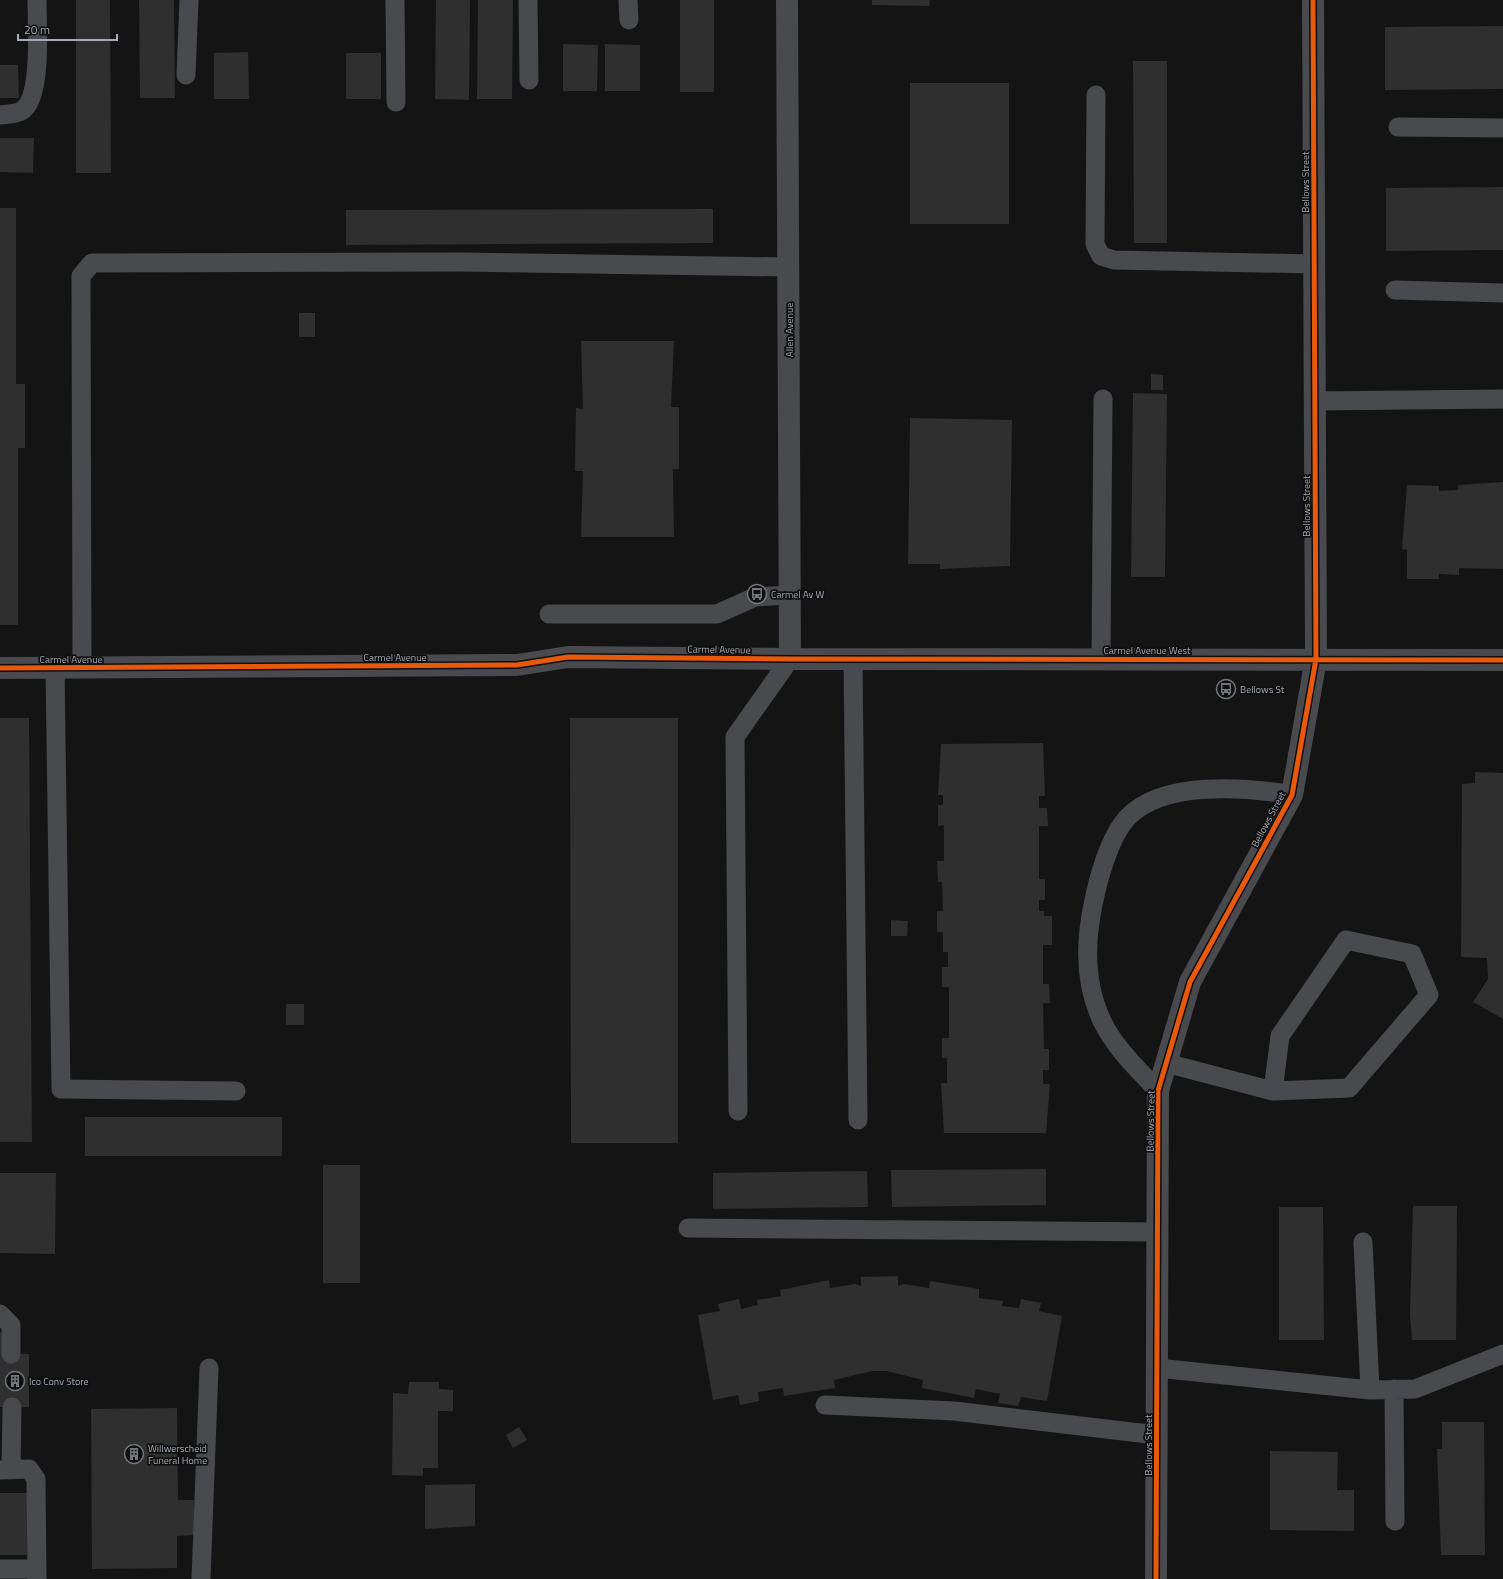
<svg xmlns="http://www.w3.org/2000/svg" width="1503" height="1579" font-family="'Titillium Web',sans-serif">
  <style>
    .building { fill: #2f2f30 }
    .lines { fill: none; stroke-linecap: round; stroke-linejoin: round }
    .lane { stroke: #494a4d; stroke-width: 19 }
    .street { stroke: #494a4d; stroke-width: 22 }
    .cycleway-casing { stroke: #0f0f10; stroke-width: 8 }
    .cycleway { stroke: #e8590c; stroke-width: 5 }
    .labels { text-anchor: middle; stroke-width: 3.5; stroke-linejoin: round; paint-order: stroke }
    .street-label { font-size: 10px; fill: #a6abb5; stroke: #0f0f10 }
    .poi-label { font-size: 10px; fill: #a6abb5; stroke: #0f0f10; text-anchor: start }
  </style>
  <rect width="100%" height="100%" fill="#141415"/>
  <path class="building" d="M76 0H110L111 173H76Z
    M139 0H174L175 98H140Z
    M436 0H470L469 100 435 99Z
    M478 0H513L512 99H477Z
    M680 0H714V92H680Z
    M872 0H930L929 6 872 5Z
    M1503 26V89L1385 90V27Z
    M563 44 598 45 597 91H563Z
    M605 44 640 45V91H605Z
    M248 52 249 99H214V53Z
    M346 53H381V99H346Z
    M1133 61H1167V243H1134Z
    M0 65H18L19 98H0Z
    M910 83H1009V224H910Z
    M0 138H34L33 173 0 172Z
    M1503 187V250L1386 251V188Z
    M0 208H16V384H25V448H18V625H0Z
    M713 209V243L346 245V210Z
    M299 313H315V337H299Z
    M581 341H674L671 407H679V469H673L674 537H581L583 471H575L576 408 583 409Z
    M1151 374 1163 375V390H1151Z
    M1133 393 1167 394 1165 577H1131Z
    M910 418 1012 420 1010 566 940 569V564H908Z
    M1503 482V569L1459 568V575L1439 574V579H1407V550L1402 549 1407 485 1439 486V491L1458 490V485Z
    M0 718H29L32 1142H0Z
    M570 718H678V1143H571Z
    M1043 743 1045 796H1039V808H1047L1048 826H1039V879H1045V900H1039V911H1044V916H1052V945H1043V984H1049L1050 1003H1043L1044 1049H1049V1070H1043V1084H1050L1046 1133H944L941 1083H947V1058H942V1038H949V987H942V967H948V952H943V932H937V911H943L942 882H938L937 861H944V825L938 826V805H943V795H938L941 744Z
    M1475 772 1503 773V1019L1473 1002 1488 979 1487 958 1461 957 1462 784 1475 783Z
    M891 920 908 921 907 936H891Z
    M286 1004H304V1025H286Z
    M85 1117H282V1156H85Z
    M323 1165H360V1283H323Z
    M1046 1169V1205L892 1207 891 1170Z
    M867 1171 868 1207 713 1209V1173Z
    M0 1173H56L55 1254 0 1253Z
    M1413 1206H1457L1456 1340H1412L1410 1315Z
    M1279 1207H1323L1324 1340H1279Z
    M898 1276V1286L903 1284 929 1288 930 1281 979 1289V1298L1003 1301 1002 1306 1019 1308 1021 1299 1041 1303 1039 1311 1062 1316 1047 1401 1021 1397 1018 1406 998 1403 1000 1394 976 1389 974 1398 922 1388 923 1380 887 1371H872L834 1380 835 1388 784 1396 783 1388 758 1392 759 1401 740 1405 738 1395 713 1400 698 1315 720 1311 718 1304 739 1299 741 1309 758 1305 757 1300 781 1296 780 1290 829 1280 830 1288 855 1284 861 1286V1277Z
    M0 1332H2V1354H29V1407H0Z
    M409 1382H439V1389L453 1390V1411H438V1468H423V1476L392 1475 393 1393 408 1394Z
    M177 1408 178 1500H194V1535L177 1536V1568L92 1569 91 1409Z
    M1442 1422H1484L1485 1555H1441L1437 1449H1442Z
    M519 1427 527 1440 513 1448 506 1435Z
    M1270 1451 1338 1452 1337 1490H1354V1531L1270 1530Z
    M475 1484V1526L425 1529V1485Z
    M0 1493H27V1555H0Z"/>
  <g class="lines">
    <path class="lane" d="M395 0 396 102
      M528 0 529 80
      M628 0 629 20
      M186 75 189 0
      M1096 95 1095 244 1101 256 1114 260 1314 264
      M0 115C7 114 19 114 24 109 42 93 37 25 37 0
      M1398 127 1503 128
      M1395 290 1503 293
      M1314 401 1503 399
      M549 614H717L755 597 790 595
      M853 659 858 1120
      M1101 659 1103 399
      M55 668 61 1089 236 1091
      M82 668 81 276 92 263 461 262 788 267
      M1166 1063 1273 1091 1349 1088 1429 995 1412 954 1346 940 1280 1036 1273 1091
      M1158 1091C1138 1069 1115 1048 1102 1021 1085 985 1085 943 1093 905 1098 879 1109 838 1127 818 1162 780 1246 787 1292 795
      M738 1111 735 737 790 659
      M688 1228 1158 1232
      M1363 1242 1370 1390
      M0 1314 11 1325V1354
      M1157 1368 1370 1390 1415 1389 1503 1354
      M1394 1389 1395 1521
      M825 1405 954 1411 1157 1435
      M11 1469 12 1407
      M0 1470 29 1469 36 1479 37 1579
      M0 1569H36
      M201 1579 209 1368"/>
    <path class="street" d="M787 0 790 659
      M0 668 517 665 568 657 790 659 1503 660
      M1156 1579 1158 1091 1190 982 1292 795 1316 659 1313 0"/>
    <defs>
      <path id="cycleway" d="M0 668 517 665 568 657 790 659 1503 660
        M1156 1579 1158 1091 1190 982 1292 795 1316 659 1313 0"/>
    </defs>
    <use href="#cycleway" class="cycleway-casing"/>
    <use href="#cycleway" class="cycleway"/>
  </g>
  <defs>
    <symbol id="bus-ring" viewBox="-11 -11 22 22"><circle r="9.5" fill="#0f0f10" stroke="#73767d" stroke-width="1.5"/><path d="M-5-6H5V4H4V6H2V4H-2V6H-4V4H-5ZM-3.5-4V0h7V-4ZM-3.5 1.2v1.5H-2V1.2ZM2 1.2v1.5H3.5V1.2Z" fill="#73767d"/></symbol>
    <symbol id="building-ring" viewBox="-11 -11 22 22"><circle r="9.5" fill="#0f0f10" stroke="#73767d" stroke-width="1.5"/><path d="M-4-6H4V6H1V3H-1V6H-4ZM-2.5-4.3h1.7v1.8h-1.7ZM.8-4.3h1.7v1.8H.8ZM-2.5-1h1.7V.8h-1.7ZM.8-1h1.7V.8H.8Z" fill="#73767d"/></symbol>
  </defs>
  <g fill-rule="evenodd">
    <use href="#bus-ring" x="746" y="583" width="22" height="22"/>
    <use href="#bus-ring" x="1215" y="678" width="22" height="22"/>
    <use href="#building-ring" x="4" y="1370" width="22" height="22"/>
    <use href="#building-ring" x="123" y="1443" width="22" height="22"/>
  </g>
  <g class="labels">
    <g class="street-label">
      <text transform="translate(1305 182) rotate(-90)" y="4">Bellows Street</text>
      <text transform="translate(789 330) rotate(-90)" y="4">Allen Avenue</text>
      <text transform="translate(1306 506) rotate(-90)" y="4">Bellows Street</text>
      <text transform="translate(719 649) rotate(1)" y="4">Carmel Avenue</text>
      <text x="1147" y="654">Carmel Avenue West</text>
      <text x="395" y="661">Carmel Avenue</text>
      <text x="71" y="663">Carmel Avenue</text>
      <text transform="translate(1268 819) rotate(-62)" y="4">Bellows Street</text>
      <text transform="translate(1150 1121) rotate(-89)" y="4">Bellows Street</text>
      <text transform="translate(1148 1445) rotate(-90)" y="4">Bellows Street</text>
    </g>
    <g class="poi-label">
      <text x="771" y="598">Carmel Av W</text>
      <text x="1240" y="693">Bellows St</text>
      <text x="29" y="1385">Ico Conv Store</text>
      <text x="148" y="1452">Willwerscheid<tspan x="148" dy="12">Funeral Home</tspan></text>
    </g>
  </g>
  <path d="M18 34v6h99v-6" fill="none" stroke="#a6abb5" stroke-width="2"/>
  <text x="24" y="34" font-size="12" fill="#a6abb5" stroke="#0f0f10" stroke-width="3" paint-order="stroke">20 m</text>
</svg>
